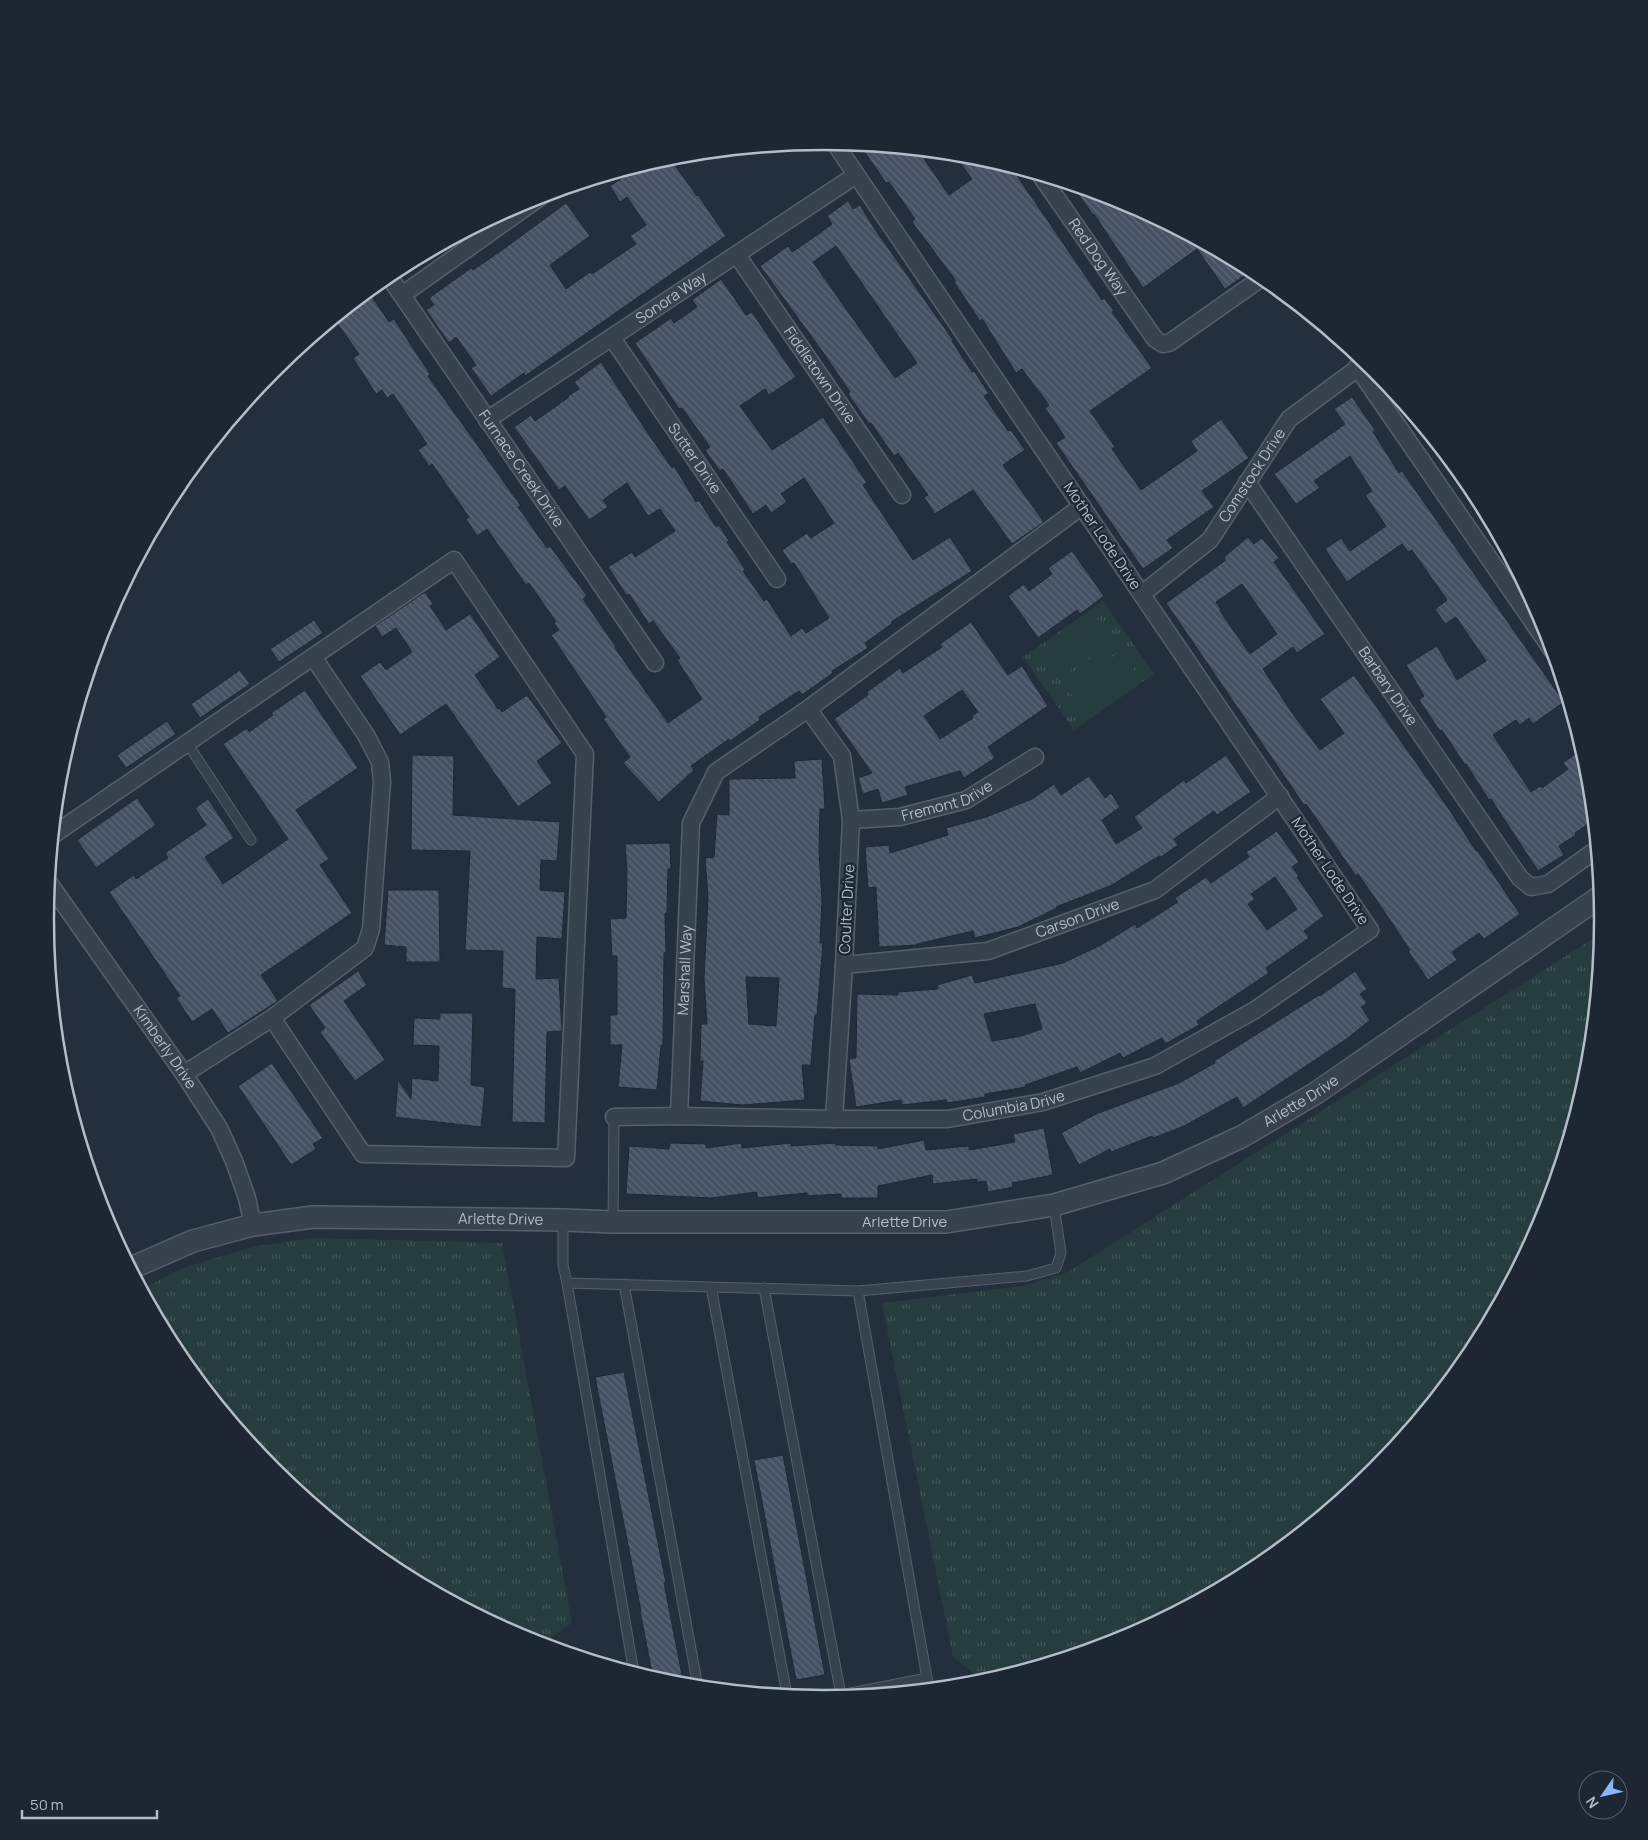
<svg xmlns="http://www.w3.org/2000/svg" width="1648" height="1840" font-family="Manrope,sans-serif">
  <style>
    .grass { fill: url(#grass-tufts) }
    .garden { fill: #263c3f }
    .building { fill: url(#building-back-hatch); stroke: #1f2835; fill-rule: evenodd }
    .lines { fill: none; stroke-linecap: round; stroke-linejoin: round }
    .service-casing { stroke: #565f6c; stroke-width: 11 }
    .minor-casing { stroke: #565f6c; stroke-width: 19 }
    .tertiary-casing { stroke: #565f6c; stroke-width: 24 }
    .service { stroke: #38414e; stroke-width: 9 }
    .minor { stroke: #38414e; stroke-width: 16 }
    .tertiary { stroke: #38414e; stroke-width: 21 }
    .labels { text-anchor: middle; stroke-width: 4.5; stroke-linejoin: round; paint-order: stroke }
    .street-label { font-size: 15px; fill: #b4bcc9; stroke: #1d2633 }
    .rim { fill: none; stroke: #b4bcc9; stroke-width: 2.5 }
  </style>
  <defs>
    <pattern id="grass-tufts" width="24" height="20" patternUnits="userSpaceOnUse" patternTransform="scale(1.25)"><rect width="24" height="20" fill="#263c3f"/><path d="M3 7l-1-3M5 7V3M7 7l1-3M15 17l-1-3M17 17v-4M19 17l1-3" fill="none" stroke="#435659"/></pattern>
    <pattern id="building-back-hatch" width="6" height="6" patternUnits="userSpaceOnUse" patternTransform="scale(1.25)"><rect width="6" height="6" fill="#455162"/><path d="M-1 5l2 2M0 0l6 6M5-1l2 2" fill="none" stroke="#5d6877"/></pattern>
  </defs>
  <rect width="100%" height="100%" fill="#242f3e"/>
  <path class="grass" d="M1103 601 1154 674 1074 730 1023 657Z
    M1602 933 1588 1072 1544 1218 1472 1353 1375 1471 1257 1568 1122 1640 984 1682 953 1657 882 1303 1023 1286 1068 1272Z
    M313 1238 502 1243 572 1623 542 1644 526 1640 391 1568 273 1471 176 1353 142 1289 183 1268 252 1247Z"/>
  <path class="garden" d="M1095 616 1113 641 1059 678 1041 654Z
    M1121 651 1138 676 1084 714 1067 689Z"/>
  <path class="building" d="M860 145 934 152 924 159 949 195 972 179 954 154 976 156 1011 167 1102 300 1104 298 1114 311 1112 312 1152 368 1090 411 1115 447 1112 449 1141 490 1197 451 1191 441 1221 419 1249 458 1202 491 1214 507 1167 540 1173 548 1143 569 1056 443 1065 437 1045 408 1049 405 1022 369 1016 373 982 319 980 321 954 282 956 281 912 222 915 219 889 182 886 183Z
    M669 157 697 196 698 195 726 236 525 376 524 373 491 396 471 368 476 365 456 337 449 343 426 310 434 305 429 298 471 268 473 270 498 253 566 203 590 236 550 265 566 289 590 272 592 274 636 244 630 236 646 225 627 197 620 202 610 186 642 165Z
    M1072 185 1122 200 1252 270 1225 289 1197 249 1143 288 1094 214 1093 215Z
    M848 201 853 209 860 205 874 228 953 340 952 341 972 372 974 371 989 393 984 396 1008 431 1011 430 1025 450 1003 465 1044 522 1012 544 973 490 935 514 924 497 928 495 898 453 894 456 871 423 869 424 848 394 850 392 827 358 760 266 788 246 792 252 820 233 832 224 827 216ZM836 246 917 363 895 378 813 262Z
    M721 279 746 315 752 312 796 377 769 395 765 389 740 406 772 450 823 417 867 483 863 485 913 560 950 537 972 571 891 622 893 623 865 643 868 648 832 671 833 673 802 695 799 691 759 717 760 720 730 741 729 739 691 766 694 770 659 802 623 763 630 757 603 719 606 717 551 635 559 630 554 623 556 622 529 583 526 585 487 529 477 536 466 519 469 517 432 464 429 466 418 450 427 444 393 394 387 398 382 390 376 394 353 358 359 354 334 319 368 291 389 322 394 319 430 374 428 376 521 506 518 507 547 548 550 546 587 596 583 599 616 647 615 648 668 723 702 699 677 660 680 658 653 621 649 624 629 594 627 596 608 567 632 552 635 557 675 531 660 509 648 516 627 483 603 500 608 507 589 520 565 486 559 490 514 427 531 415 535 421 569 397 568 396 579 389 574 382 601 362 645 429 672 468 674 466 696 502 699 500 716 527 719 525 729 541 727 542 745 569 743 571 764 601 767 599 791 636 802 628 806 633 829 618 794 563 791 564 782 550 807 533 811 538 834 523 804 478 781 494 787 502 771 513 766 505 753 514 723 469 720 471 705 450 710 447 682 408 679 409 635 343 671 318 674 323 697 307 692 300Z
    M1352 397 1375 430 1373 432 1399 473 1402 471 1564 702 1533 724 1529 718 1520 725 1516 720 1493 735 1531 792 1540 786 1542 788 1568 769 1563 763 1582 749 1588 768 1593 821 1575 833 1576 835 1559 846 1564 855 1538 871 1491 799 1489 800 1466 764 1465 765 1442 730 1440 731 1419 700 1424 696 1406 665 1437 646 1457 680 1486 661 1456 617 1445 624 1435 609 1447 600 1412 550 1408 552 1402 544 1347 582 1325 549 1341 538 1350 551 1386 526 1365 495 1372 491 1350 456 1314 481 1320 488 1296 504 1274 474 1345 424 1334 409Z
    M1248 537 1254 544 1262 538 1279 558 1274 562 1325 634 1297 653 1293 647 1263 669 1295 717 1320 750 1344 733 1320 699 1354 675 1449 809 1476 851 1477 850 1520 914 1484 939 1479 933 1452 952 1457 960 1428 980 1408 951 1410 950 1388 917 1358 874 1356 876 1306 804 1304 805 1166 603 1226 560 1224 557ZM1242 584 1277 634 1250 654 1220 611 1221 610 1216 602Z
    M1072 551 1104 596 1080 614 1077 610 1038 638 1008 596 1024 584 1029 591 1052 574 1048 568Z
    M425 592 433 604 430 606 446 630 470 614 500 657 475 675 498 709 499 708 502 712 527 695 562 743 537 761 552 783 518 807 446 704 400 735 360 676 380 662 386 670 412 652 396 628 382 637 375 626Z
    M314 620 323 633 279 662 270 649Z
    M971 622 1008 675 1022 666 1048 706 988 747 995 758 964 778 960 771 905 787 908 795 882 803 878 789 863 794 858 778 872 773 834 719 868 695 867 692 900 668 903 673 942 647 940 644ZM962 690 978 712 972 716 973 718 940 739 924 716Z
    M240 670 250 684 200 718 191 704Z
    M305 690 358 768 296 810 329 859 320 865 352 913 261 975 278 1001 228 1033 212 1009 192 1022 176 998 180 996 109 892 134 875 136 879 160 863 168 858 165 853 206 825 195 808 208 799 234 838 205 857 223 884 288 839 223 744 247 728 249 732 273 715 271 713Z
    M167 721 176 734 126 768 117 755Z
    M412 755 454 756 453 815 560 822 557 861 541 860 540 890 565 892 562 939 537 937 536 979 559 978 562 1031 547 1032 545 1123 512 1122 515 989 502 988 503 951 465 950 470 851 411 850Z
    M1226 755 1251 792 1217 815 1214 811 1174 839 1178 845 1161 857 1159 856 1112 885 1056 907 1057 908 1018 927 975 938 973 931 917 944V945L879 947 876 887 868 888 865 847 889 845 890 853 948 835 946 828 986 817 1032 799 1054 784 1061 795 1089 776 1105 798 1111 793 1120 807 1102 820 1116 844 1142 828 1134 817 1184 780 1186 783Z
    M822 759 825 809H820L819 850 822 901 820 943H823L817 1015H815L811 1065H802L805 1100 742 1105 700 1101 703 1061H700L701 1024H707L704 979 708 897 705 858 714 857 717 814 729 815V779L795 778 794 761ZM746 977 779 978 776 1026 749 1024Z
    M137 798 156 825 96 868 77 840Z
    M1277 831 1299 862 1292 867 1299 876 1297 877 1324 916 1304 931 1309 938 1266 968 1269 973 1197 1021 1199 1025 1165 1044 1162 1038 1123 1058 1120 1053 1080 1073 1077 1067 1025 1085 1026 1087 985 1094V1097L947 1103 946 1100 902 1105 901 1100 856 1107 849 1059 856 1058 857 994 898 995V992L938 989 937 985 972 975 975 983 1063 963 1101 945 1135 924 1137 928 1178 902 1175 898 1206 877 1211 883 1249 857 1246 852ZM1275 877 1297 909 1267 930 1248 904 1255 899 1251 894ZM1035 1004 1042 1029 1021 1036 992 1041 984 1014Z
    M670 843 671 869H668L667 913H665L666 953H664L663 1045H661L657 1090 618 1087 622 1045H610V1015H617V956H612L610 919 626 918 627 870 625 844Z
    M388 890H439L440 962H406V947L384 945Z
    M358 971 367 985 344 1001 385 1060 355 1081 320 1032 325 1028 309 1005Z
    M1355 971 1367 989 1360 994 1367 1003 1361 1007 1370 1020 1348 1038 1243 1108 1237 1097 1182 1127 1153 1138 1152 1136 1111 1152 1110 1149 1079 1165 1061 1133 1096 1114 1179 1083 1215 1063 1214 1061 1319 995 1320 996Z
    M440 1013H473L471 1085 485 1087 481 1127 395 1117 398 1080 411 1099 412 1078 438 1081 439 1046 413 1045 414 1018 440 1019Z
    M272 1063 323 1138 313 1144 316 1149 291 1165 238 1086Z
    M1044 1128 1053 1175 1012 1183 1013 1187 988 1192 986 1181 977 1182V1179L933 1184 932 1175 878 1186V1198H841V1194L807 1196V1193L757 1198V1192L711 1198 626 1194 629 1146 669 1149 670 1143 706 1144V1148L741 1143 742 1148 791 1143V1146L835 1143 836 1145 878 1146V1149L924 1140 926 1150 969 1146V1150L1015 1142 1013 1134Z
    M624 1372 666 1583H664L684 1685 672 1684 653 1678 640 1611H641L595 1377Z
    M783 1455 825 1675 796 1680 754 1460Z"/>
  <g class="lines">
    <defs>
      <path id="service" d="M187 743 251 840
        M563 1221V1265L567 1283 858 1291
        M613 1222 614 1117
        M567 1283 634 1673
        M624 1284 698 1687
        M711 1287 787 1695
        M764 1288 841 1695
        M929 1689 858 1291 1027 1276 1056 1268 1061 1253 1054 1206
        M820 1699 927 1678"/>
      <g id="minor">
        <path id="s1" d="M1041 176 1155 339 1163 344 1169 343 1263 277"/>
        <path id="s2" d="M737 255 902 495"/>
        <path id="s3" d="M388 275 655 663"/>
        <path d="M402 295 543 195"/>
        <path id="s4" d="M612 338 777 579"/>
        <path d="M1357 367 1553 651"/>
        <path id="s5" d="M487 420 856 175"/>
        <path id="s6" d="M1247 482 1520 878 1531 887 1548 884 1596 850"/>
        <path id="s7" d="M1142 594 1210 540 1289 419 1366 362"/>
        <path d="M808 709 842 756 851 820 844 965 834 1119"/>
        <path id="s8" d="M851 820 900 817 966 800 1035 757"/>
        <path d="M53 835 454 560 585 754 566 1158 363 1154 272 1018 184 1074"/>
        <path id="s9" d="M49 883 184 1074 219 1128 234 1161 247 1198 253 1225"/>
        <path id="s10" d="M844 965 988 951 1155 890 1280 796"/>
        <path d="M272 1018 365 948 371 929 382 782 380 762 366 735 313 657"/>
        <path id="s11" d="M679 1116 691 823 716 772 808 709 1082 506"/>
        <path id="s12" d="M614 1117 679 1116 834 1119H948L1043 1102 1155 1066 1255 1010 1370 930 834 142"/>
      </g>
      <g id="tertiary">
        <path id="s13" d="M131 1268 193 1241 253 1225 313 1217 563 1220 613 1222H946L1054 1205 1163 1173 1241 1137 1316 1093 1601 896"/>
      </g>
    </defs>
    <use href="#service" class="service-casing"/>
    <use href="#minor" class="minor-casing"/>
    <use href="#tertiary" class="tertiary-casing"/>
    <use href="#service" class="service"/>
    <use href="#minor" class="minor"/>
    <use href="#tertiary" class="tertiary"/>
  </g>
  <g class="labels">
    <g class="street-label">
      <text dy="5" stroke="none"><textPath href="#s1" startOffset="99">Red Dog Way</textPath></text>
      <text dy="5" stroke="none"><textPath href="#s5" startOffset="221">Sonora Way</textPath></text>
      <text dy="5" stroke="none"><textPath href="#s2" startOffset="146">Fiddletown Drive</textPath></text>
      <text dy="5" stroke="none"><textPath href="#s4" startOffset="146">Sutter Drive</textPath></text>
      <text dy="5" stroke="none"><textPath href="#s3" startOffset="235">Furnace Creek Drive</textPath></text>
      <text dy="5" stroke="none"><textPath href="#s7" startOffset="164">Comstock Drive</textPath></text>
      <text transform="translate(1102 536) rotate(56)" y="5">Mother Lode Drive</text>
      <text dy="5" stroke="none"><textPath href="#s6" startOffset="248">Barbary Drive</textPath></text>
      <text dy="5" stroke="none"><textPath href="#s8" startOffset="99">Fremont Drive</textPath></text>
      <text transform="translate(1330 871) rotate(56)" y="5">Mother Lode Drive</text>
      <text transform="translate(847 909) rotate(-87)" y="5">Coulter Drive</text>
      <text dy="5" stroke="none"><textPath href="#s10" startOffset="240">Carson Drive</textPath></text>
      <text dy="5" stroke="none"><textPath href="#s11" startOffset="146">Marshall Way</textPath></text>
      <text dy="5" stroke="none"><textPath href="#s9" startOffset="201">Kimberly Drive</textPath></text>
      <text dy="5" stroke="none"><textPath href="#s13" startOffset="1202">Arlette Drive</textPath></text>
      <text dy="5" stroke="none"><textPath href="#s12" startOffset="401">Columbia Drive</textPath></text>
      <text dy="5" stroke="none"><textPath href="#s13" startOffset="378">Arlette Drive</textPath></text>
      <text dy="5" stroke="none"><textPath href="#s13" startOffset="782">Arlette Drive</textPath></text>
    </g>
  </g>
  <path d="M0 0H1648V1840H0ZM54 920a770 770 0 1 1 1540 0a770 770 0 1 1-1540 0Z" fill="#1d2633" fill-rule="evenodd"/>
  <path class="rim" d="M54 920a770 770 0 1 1 1540 0a770 770 0 1 1-1540 0Z"/>
  <g transform="translate(1603 1795) rotate(236)"><circle r="24" fill="#1d2633" stroke="#59626f"/>
  <path d="M0-4L9 19L0 12L-9 19Z" fill="#8ab4f8"/>
  <text y="-8" font-size="14" font-weight="bold" text-anchor="middle" fill="#b4bcc9">N</text>
  </g>
  <path d="M22 1810v8h135v-8" fill="none" stroke="#b4bcc9" stroke-width="2.5"/>
  <text x="30" y="1810" font-size="15" fill="#b4bcc9" stroke="#1d2633" stroke-width="4" paint-order="stroke">50 m</text>
</svg>
